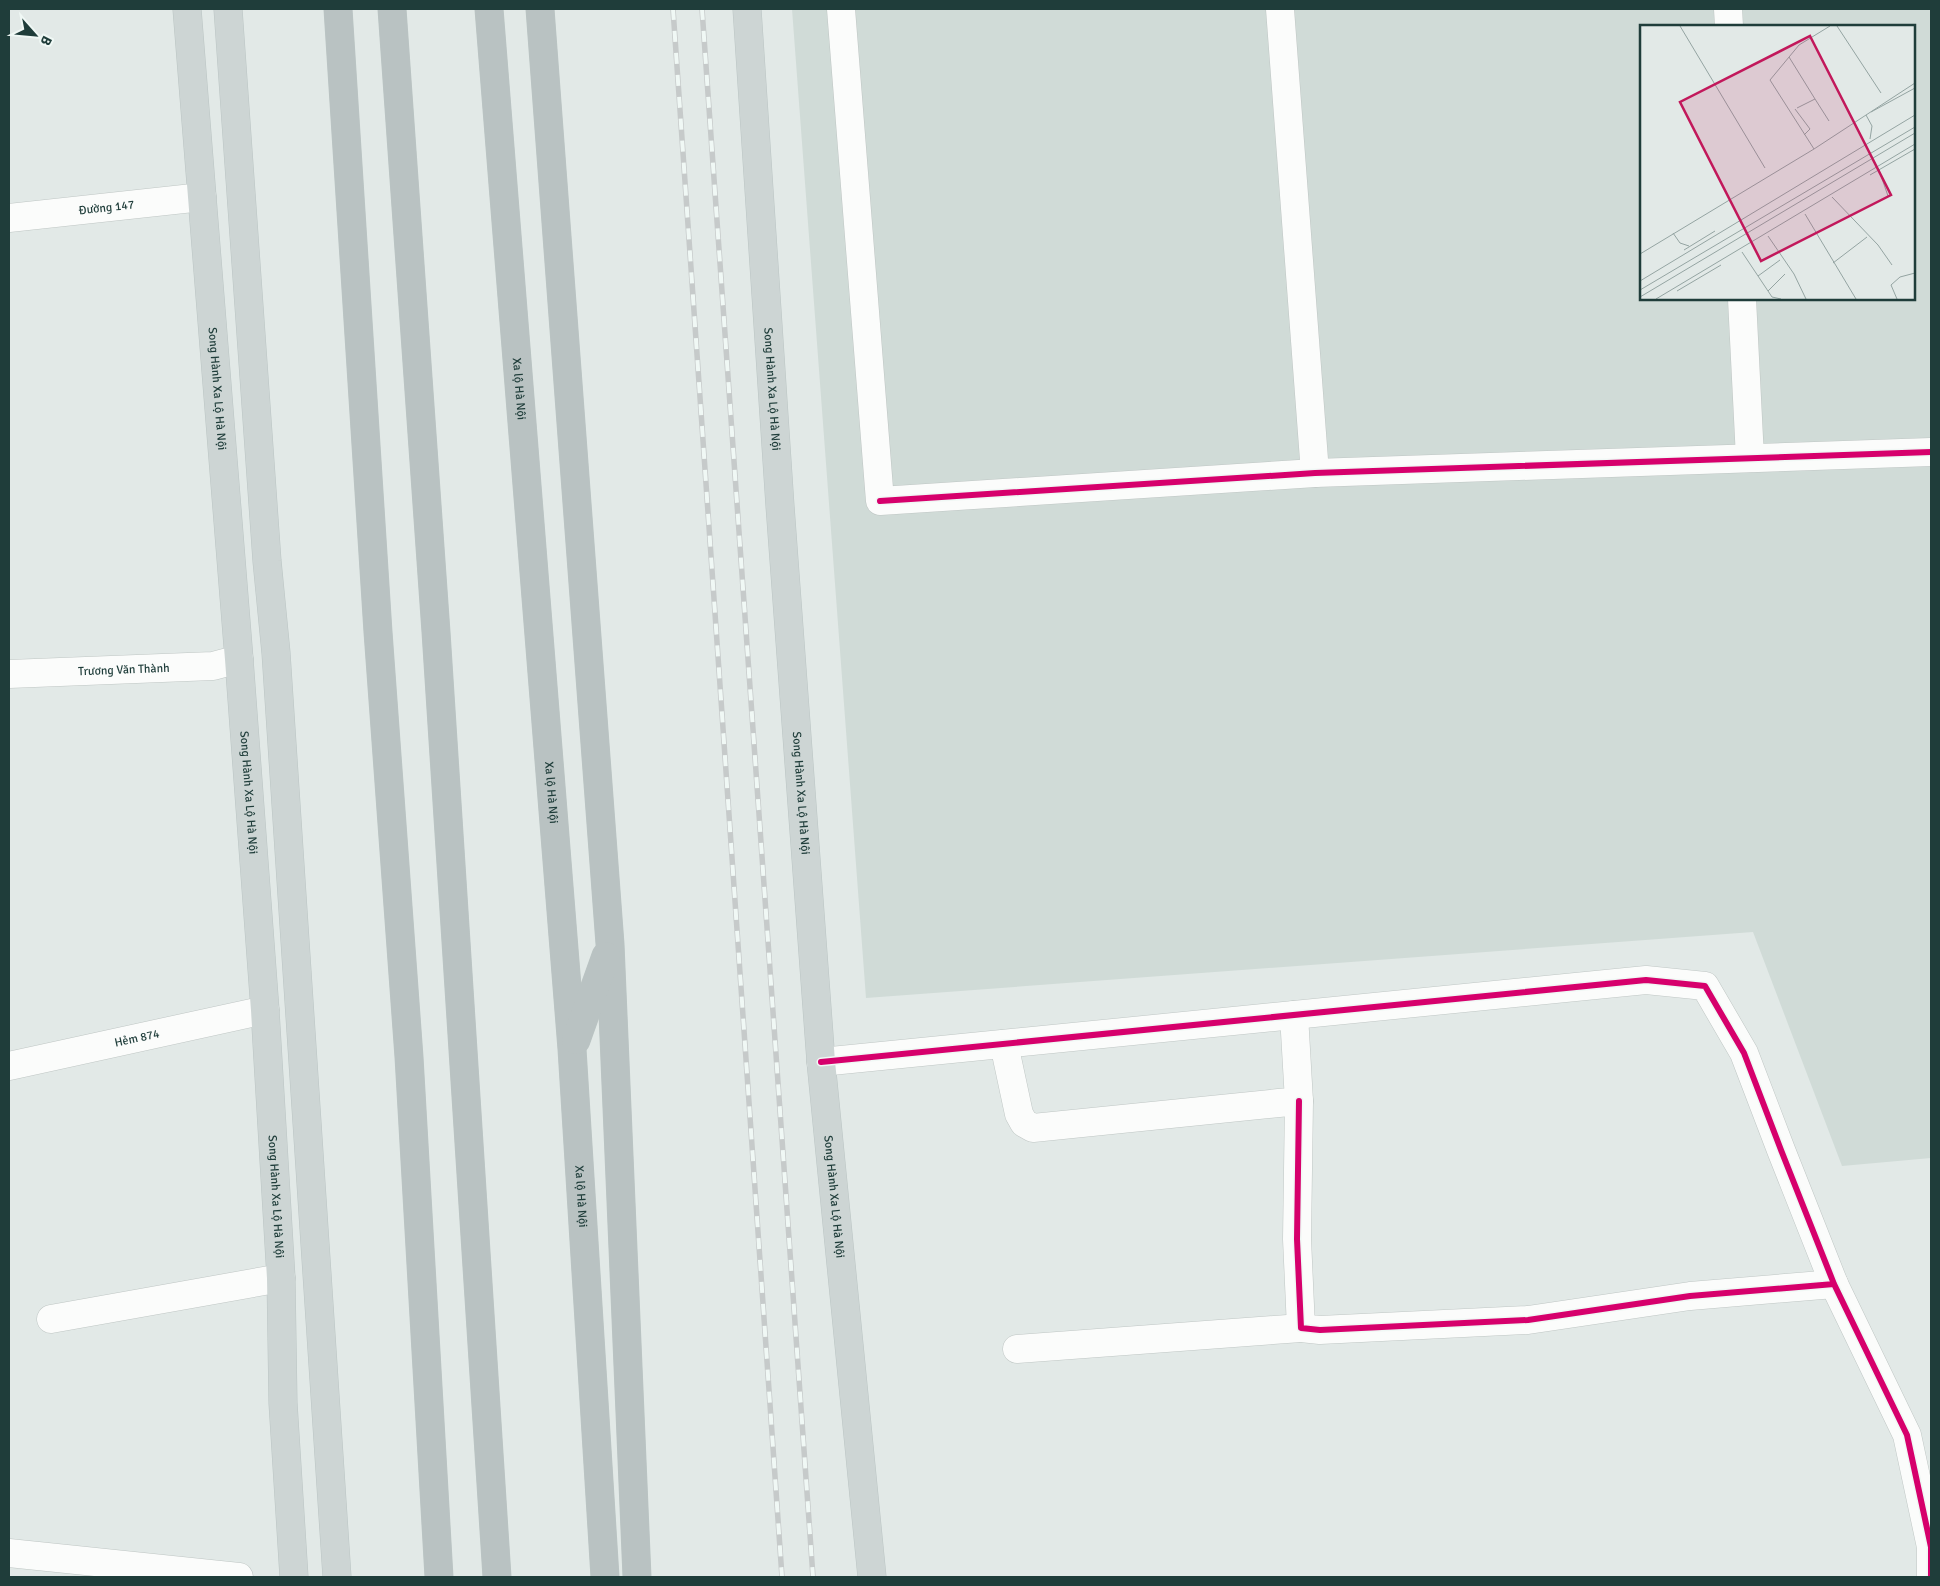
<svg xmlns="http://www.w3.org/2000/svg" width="1940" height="1586" font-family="Signika,sans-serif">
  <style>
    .built { fill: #d0dbd7; fill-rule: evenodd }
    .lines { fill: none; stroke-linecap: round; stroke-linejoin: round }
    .minor-casing { stroke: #bfc6c4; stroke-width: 29 }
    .major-casing { stroke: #bbc5c4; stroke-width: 29 }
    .highway-casing { stroke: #bbc5c4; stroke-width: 29 }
    .minor { stroke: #fbfcfb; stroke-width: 28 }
    .major { stroke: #cdd5d4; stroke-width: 28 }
    .highway { stroke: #b9c2c2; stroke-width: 28 }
    .rail-casing { stroke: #c6caca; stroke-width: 5.5 }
    .rail { stroke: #f0f8f5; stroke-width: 4; stroke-dasharray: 11; stroke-linecap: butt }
    .cycleway-casing { stroke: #f0f8f5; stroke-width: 9 }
    .cycleway { stroke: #d6006c; stroke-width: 6 }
    .labels { text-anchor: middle; stroke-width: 4.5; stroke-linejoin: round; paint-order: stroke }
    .street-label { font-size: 12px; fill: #1f3d3a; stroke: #f0f8f5 }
    .inset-road { fill: none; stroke: #94a4a2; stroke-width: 1 }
    .view { fill: #c2185b; fill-opacity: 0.15; stroke: #c2185b; stroke-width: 2.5 }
    .inset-edge { fill: none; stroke: #1f3d3a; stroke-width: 2.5 }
  </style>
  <rect width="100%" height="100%" fill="#e2e9e7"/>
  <path class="built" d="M792 9H1931V1158L1842 1166 1753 932 866 998ZM1641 26H1914V299H1641Z"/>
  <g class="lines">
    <defs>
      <g id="minor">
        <path d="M841 9 880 501 1315 473 1931 452"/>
        <path d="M1280 9 1315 473"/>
        <path d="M1728 9 1729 26"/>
        <path id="s1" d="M9 218 202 197"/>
        <path d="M1742 299 1750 458"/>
        <path id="s2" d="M9 674 213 666 239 659"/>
        <path d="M1004 1044 1019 1114 1024 1123 1033 1128 1299 1101 1294 1015"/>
        <path d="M821 1062 1646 980 1705 986 1744 1053 1781 1150 1834 1284 1907 1435 1931 1547V1577"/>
        <path id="s3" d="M9 1066 265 1010"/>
        <path d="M1299 1101 1297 1239 1301 1328 1320 1330 1528 1320 1690 1296 1834 1284"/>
        <path d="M51 1319 281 1278"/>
        <path d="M1017 1349 1301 1328"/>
        <path d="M9 1553 239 1577"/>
      </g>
      <g id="major">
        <path id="s4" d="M187 9 239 659 265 1010 281 1278 283 1403 294 1577"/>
        <path d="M228 9 267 561 276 653 337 1577"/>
        <path id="s5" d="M747 9 780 506 821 1062 872 1577"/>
      </g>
      <g id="highway">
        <path d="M338 9 378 632 409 1057 439 1577"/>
        <path d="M392 9 436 632 497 1577"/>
        <path id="s6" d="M489 9 572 1049 605 1577"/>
        <path d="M540 9 610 944 637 1577"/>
        <path d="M576 1040 606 956"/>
      </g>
    </defs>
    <use href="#minor" class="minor-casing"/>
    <use href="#major" class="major-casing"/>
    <use href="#highway" class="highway-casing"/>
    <use href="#minor" class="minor"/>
    <use href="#major" class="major"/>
    <use href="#highway" class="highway"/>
    <defs>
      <path id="rail" d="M673 9 782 1577
        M702 9 813 1577"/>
    </defs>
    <use href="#rail" class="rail-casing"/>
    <use href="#rail" class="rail"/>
    <defs>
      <path id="cycleway" d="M880 501 1315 473 1931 452
        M821 1062 1646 980 1705 986 1744 1053 1781 1150 1834 1284 1907 1435 1931 1547V1577
        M1299 1101 1297 1239 1301 1328 1320 1330 1528 1320 1690 1296 1834 1284"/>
    </defs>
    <use href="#cycleway" class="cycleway-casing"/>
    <use href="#cycleway" class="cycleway"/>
  </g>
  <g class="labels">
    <g class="street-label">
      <text dy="4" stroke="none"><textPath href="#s1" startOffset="98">Đường 147</textPath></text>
      <text dy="4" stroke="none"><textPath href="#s4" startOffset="381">Song Hành Xa Lộ Hà Nội</textPath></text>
      <text dy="4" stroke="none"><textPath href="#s6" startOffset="381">Xa lộ Hà Nội</textPath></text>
      <text dy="4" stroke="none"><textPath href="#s5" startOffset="381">Song Hành Xa Lộ Hà Nội</textPath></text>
      <text dy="4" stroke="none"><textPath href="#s2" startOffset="115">Trương Văn Thành</textPath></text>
      <text dy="4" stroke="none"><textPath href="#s4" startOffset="786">Song Hành Xa Lộ Hà Nội</textPath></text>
      <text dy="4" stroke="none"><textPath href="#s6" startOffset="786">Xa lộ Hà Nội</textPath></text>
      <text dy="4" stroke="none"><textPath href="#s5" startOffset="786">Song Hành Xa Lộ Hà Nội</textPath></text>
      <text dy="4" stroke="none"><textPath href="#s3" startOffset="131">Hẻm 874</textPath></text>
      <text dy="4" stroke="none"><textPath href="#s4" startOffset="1191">Song Hành Xa Lộ Hà Nội</textPath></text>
      <text dy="4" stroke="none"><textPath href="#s6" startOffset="1191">Xa lộ Hà Nội</textPath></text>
      <text dy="4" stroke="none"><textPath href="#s5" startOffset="1191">Song Hành Xa Lộ Hà Nội</textPath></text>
    </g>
  </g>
  <g transform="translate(1640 25)">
    <rect width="275" height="275" fill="#e2e9e7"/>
    <path class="inset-road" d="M40 1 125 143M197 1 241 68M149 32 175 74 157 83M175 74 189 96M155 84 170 104 164 110M231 87 275 63M226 90 232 101 230 114M174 124 130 55 159 20 190 1M239 145 248 171M230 150 275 124M192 172 238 220 252 240M165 189 216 274M33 208 40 218 49 221M128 211 154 249 166 274M44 225 75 206M102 227 132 272 141 274M0 229 174 124 275 58M193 238 227 212M118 251 140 235M0 256 275 90M0 265 275 102M37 266 81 240M128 266 145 249M0 272 275 108M16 274 275 119M257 274 251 260 260 252 275 248"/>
    <path class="view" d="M170 11 251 170 121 236 40 77Z"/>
    <rect width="275" height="275" class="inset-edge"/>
  </g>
  <rect width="1940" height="1586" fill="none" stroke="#1f3d3a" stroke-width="20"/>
  <g transform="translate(35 35) rotate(117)" stroke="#f0f8f5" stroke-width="4" paint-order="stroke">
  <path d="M0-4L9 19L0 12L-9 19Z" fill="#1f3d3a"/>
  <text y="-8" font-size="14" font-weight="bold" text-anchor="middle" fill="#1f3d3a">B</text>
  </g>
</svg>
